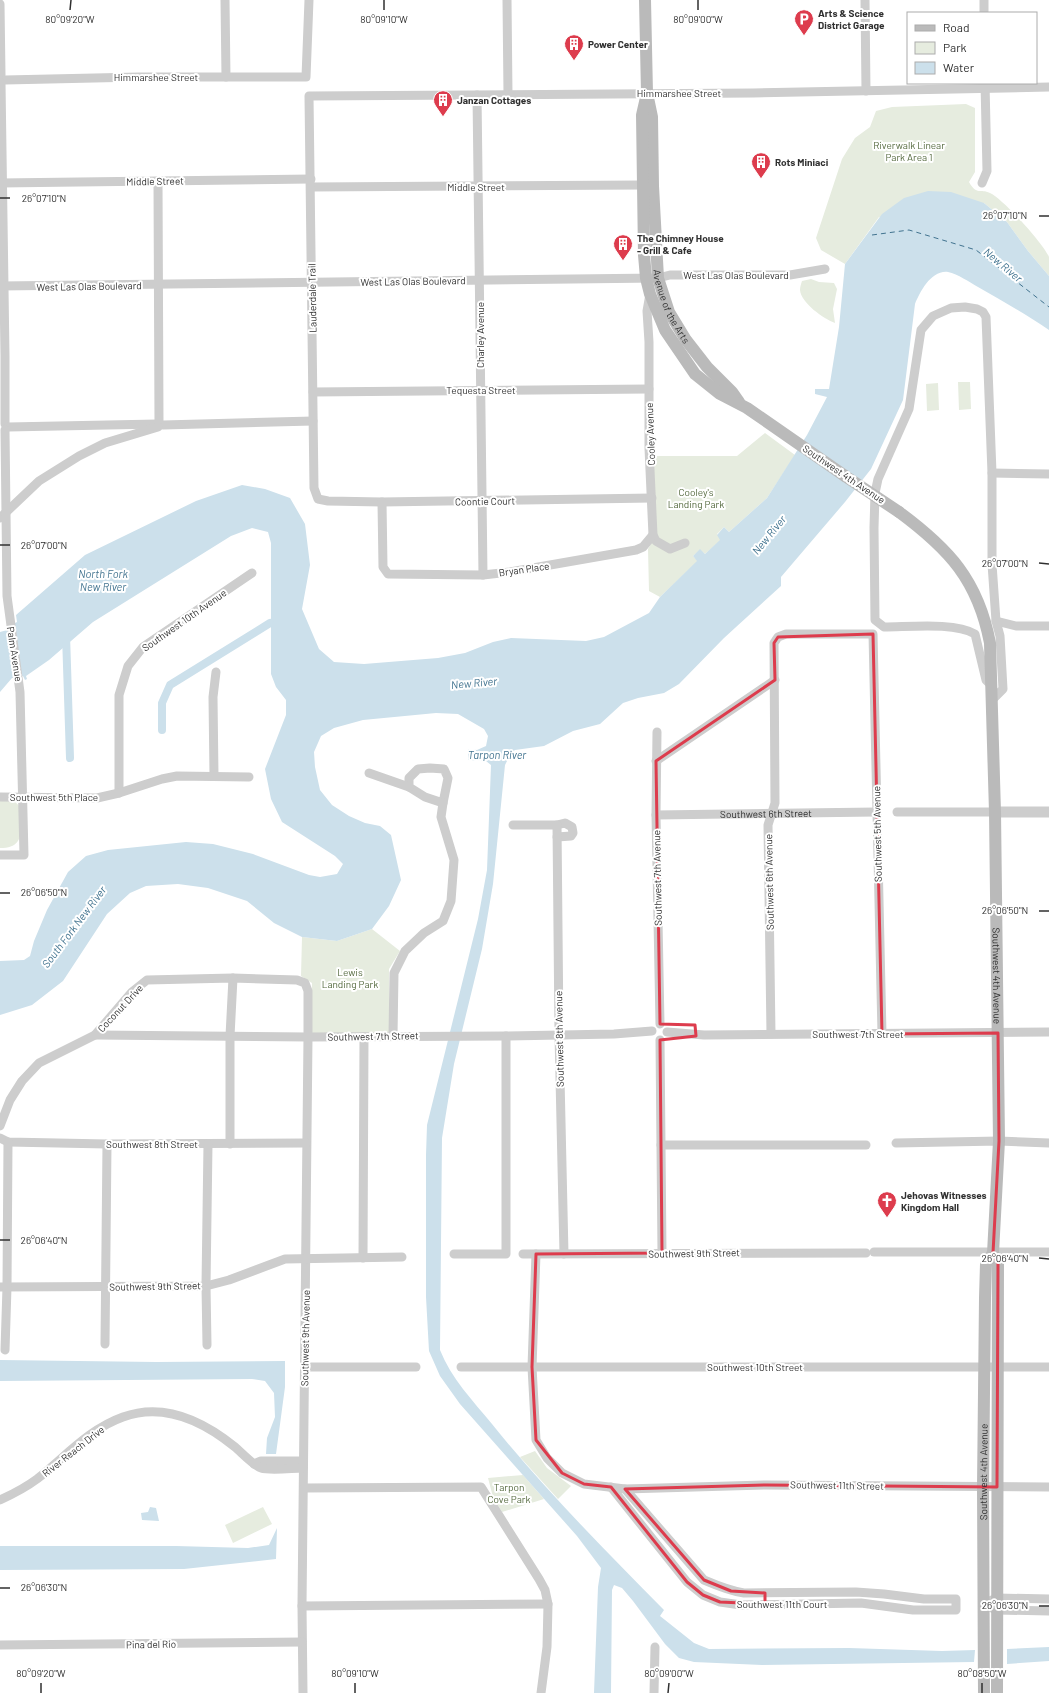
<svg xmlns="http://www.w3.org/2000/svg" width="1049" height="1693" font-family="Barlow,sans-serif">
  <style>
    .green { fill: #e6ecdf }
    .water { fill: #cce0eb }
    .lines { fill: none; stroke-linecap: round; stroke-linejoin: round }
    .canal { stroke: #cce0eb; stroke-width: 8 }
    .ferry { stroke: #41738f; stroke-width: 1; stroke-dasharray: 5 4; stroke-linecap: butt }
    .minor { stroke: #cdcdcd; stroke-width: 9 }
    .tertiary { stroke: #cdcdcd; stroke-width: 11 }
    .secondary { stroke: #bababa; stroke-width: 12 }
    .secondary-bridge { stroke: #bababa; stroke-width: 12 }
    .marked { fill: none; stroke: #dd3c4d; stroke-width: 3; stroke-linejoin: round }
    .ticks { fill: none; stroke: #303030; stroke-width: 1.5 }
    .labels { text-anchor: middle; stroke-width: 4; stroke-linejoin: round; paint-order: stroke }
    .poi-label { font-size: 10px; font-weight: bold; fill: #303030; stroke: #fff; text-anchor: start }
    .street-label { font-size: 10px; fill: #303030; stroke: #fff }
    .park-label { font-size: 10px; fill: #556a3f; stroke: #fff }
    .water-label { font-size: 11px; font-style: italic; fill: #41738f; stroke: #fff }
    .ticks-label { font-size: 10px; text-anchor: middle; fill: #303030; stroke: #fff; stroke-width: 4; stroke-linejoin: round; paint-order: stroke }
  </style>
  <rect width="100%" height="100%" fill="#fff"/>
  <path class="green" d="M966 104 975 108V172L969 182C977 196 980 188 990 193 1003 199 1043 243 1049 257 1049 261 1049 271 1049 276L1028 251 1007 222 984 203 879 217 845 264 821 250 816 238 842 159 855 138 870 127 876 111 892 107Z
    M811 279 819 282 834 283 837 289 833 309 835 323C824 319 801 303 800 290 800 287 801 284 802 281Z
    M958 382H970L971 409 959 410Z
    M938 383 939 410 927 411 926 384Z
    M765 433 795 455 767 498 729 532 724 527 717 534 721 540 705 554 700 550 693 556 698 561 660 597 649 591 648 549 654 539V456H737Z
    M0 799C9 799 15 800 20 807 20 828 27 848 0 848Z
    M372 929 400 951 389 969V1033L312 1034V983L301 976 302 937 337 941Z
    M535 1451 547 1468 571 1486 558 1499 520 1457Z
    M523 1475 544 1499 502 1512 493 1497 488 1478Z
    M263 1507 272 1524 233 1543 225 1525Z"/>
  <path class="water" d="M928 191 951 192 984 203 1007 222 1028 251 1049 276V330C1026 314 1002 301 978 287 969 282 958 274 948 272 931 270 920 292 915 304L903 400 871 469 845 502 781 577V586L724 638 679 684 664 693 638 698 623 703 600 724 573 731 544 746 515 750 511 753 505 765 493 884 482 949 454 1064 442 1138 440 1350C451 1378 473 1401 492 1424 545 1490 605 1550 664 1610L660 1616 694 1643 709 1649 849 1648 942 1651 975 1650 974 1662 762 1665 694 1662 679 1658 665 1644 633 1601 622 1588 614 1585 612 1590 611 1693H594L598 1587 601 1568 577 1536 460 1404 440 1376 429 1351 426 1297V1155L427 1125 478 919 487 870 491 765 486 761 468 760V749L477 750 486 746 488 736 484 729 458 714 436 713 363 720 334 728 321 736 314 752 315 767 320 790 332 805 349 816 365 823 380 826 391 835 401 880 389 906 372 929 337 941 302 937 274 923 247 901 208 888 178 884 146 886 130 893 107 914 63 981 32 1005 0 1015V961L24 960 30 956 34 941 47 910 68 872 86 856 108 850 186 842 213 844 253 854 309 875 320 877 337 874 343 864 335 856 282 822 271 799 265 769 286 715V700L276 687 271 674V543L268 532 252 528 231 536 93 622 49 660 26 676 27 679 25 680 23 676 12 678 0 692V632L15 628V623L17 622 16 615 85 555 196 501 242 485 265 489 290 498 305 524 310 565 302 609 319 649 334 662 364 664 438 658 465 653 493 642 511 638 586 641 604 637 649 613 660 597 697 561 693 556 700 549 705 554 720 540 717 535 724 527 729 532 767 498 807 435 827 397 815 394V389H829L839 327 845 264 882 214 904 198Z
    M0 1360 156 1362 285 1361V1387L276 1454H266L267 1438 275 1417 274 1393 265 1381 252 1379 0 1381Z
    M150 1507 156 1508 159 1521 142 1520 141 1513 148 1512Z
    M277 1528 276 1559 184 1569 0 1570V1546H176L248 1548 269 1545Z
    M1049 1647V1661L1007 1664V1649Z"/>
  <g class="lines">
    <path class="canal" d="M66 635 70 758
      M162 730V703L170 685 270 623"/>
    <path class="ferry" d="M872 235 909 230 976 250 1049 307"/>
    <g class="minor">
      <path d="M225 0 226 77"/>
      <path d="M507 0 508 94"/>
      <path d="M865 0 866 91"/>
      <path d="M984 0V13"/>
      <path d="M0 4 1 75"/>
      <path d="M5 80 139 77H306L309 0"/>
      <path d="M1 83 5 356V424"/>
      <path d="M477 95 483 575"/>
      <path d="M158 181 159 422"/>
      <path d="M0 183 311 179"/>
      <path d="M982 183 987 171 985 83"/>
      <path d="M311 187 642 185"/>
      <path d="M0 286 658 278 670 275H790L825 269"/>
      <path d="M650 294 647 311 649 342V448L653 535 656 541 670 549 685 543"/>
      <path d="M313 392 649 389"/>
      <path d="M163 425 313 421"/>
      <path d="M8 427 157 424"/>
      <path d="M992 473 1049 474"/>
      <path d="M652 498 382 502 328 501 318 499 314 488 309 96 753 93 1049 87"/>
      <path d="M382 502 383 567 388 574 483 575 510 572 636 550 643 547 653 535"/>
      <path d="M0 518 39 481 79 456 105 443 158 427"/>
      <path d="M996 621 1016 626H1049"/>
      <path d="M990 684 986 680 975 634C955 622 909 627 884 627L875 620 874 528 875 493 878 479 909 409 921 330 933 316 951 308 965 307 977 309 983 312 986 317 992 473V564L996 621 1000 636 1003 689 992 700"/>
      <path d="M657 732 656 815 660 1024"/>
      <path d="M656 761 775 680"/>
      <path d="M430 768 444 769 448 778 443 803 425 797 409 787V778L418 769Z"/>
      <path d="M369 773 409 787"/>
      <path d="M214 776 213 697 216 672"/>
      <path d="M119 793V695L128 666 143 647 252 573"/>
      <path d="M0 797 97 798 119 793 162 779 177 776 249 777"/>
      <path d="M897 812H995"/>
      <path id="s1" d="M656 815 876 812"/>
      <path d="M513 825H557L565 823 572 827 573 833 571 836 557 837"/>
      <path d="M557 825 559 1034 564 1254"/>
      <path d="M0 855H24L20 692 7 596 5 430"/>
      <path d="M667 1032 704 1035 1049 1032"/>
      <path d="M771 1034 768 825 775 803 774 643 778 637 786 634H873L882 1034"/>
      <path d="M95 1035 308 1037 506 1036 614 1034 652 1031"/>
      <path d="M393 1036 394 973 405 951 424 933 443 921 451 901 454 860 441 817 443 803"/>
      <path d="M660 1040 662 1253"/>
      <path d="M0 1126 10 1100 22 1081 39 1063 95 1035 132 992 147 980 233 978 297 980 305 983 308 991V1037L302 1606 303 1693"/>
      <path d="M0 1138 8 1142 107 1144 306 1143"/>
      <path d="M896 1143 999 1141 1049 1143"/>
      <path d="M230 1144V1036L233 978"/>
      <path d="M661 1145H866"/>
      <path d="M874 1252H1049"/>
      <path d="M454 1254H506V1036"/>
      <path d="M523 1254 866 1253"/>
      <path d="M536 1254 532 1367 536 1440 547 1458 562 1473 584 1484 625 1489 766 1485 1049 1487"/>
      <path d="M363 1258 364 1037"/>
      <path d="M0 1287 206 1286 229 1280 285 1259 402 1257"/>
      <path d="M105 1344 107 1144"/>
      <path d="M207 1345 206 1286 208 1144"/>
      <path d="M5 1350 7 1287 8 1142"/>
      <path d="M305 1367H416"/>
      <path d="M461 1367H1049"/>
      <path d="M254 1464 261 1461H303"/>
      <path d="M611 1487 687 1582 703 1595 720 1602 741 1605 861 1603 913 1610H956V1599H924L884 1594 856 1592 744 1593C730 1591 718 1586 704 1580L625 1489"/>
      <path d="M304 1488 481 1487 539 1579 545 1590 548 1604 547 1647 541 1693"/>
      <path d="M0 1500C13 1494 25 1488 37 1479 65 1457 89 1429 123 1417 164 1402 203 1421 235 1447 241 1452 254 1466 261 1468 270 1471 293 1468 303 1468"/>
      <path d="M983 1604 997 1598 1049 1599"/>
      <path d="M302 1606 548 1604"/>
      <path d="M992 1608 997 1610 1049 1611"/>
      <path d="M0 1645 302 1642"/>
      <path d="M654 1693 655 1647"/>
    </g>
    <path class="tertiary" d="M995 812H1049"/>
    <g class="secondary">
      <path id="s2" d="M645 0 647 93 652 117 653 186 658 278 669 312 686 340 707 367 732 392 739 402"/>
      <path d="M647 93 642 115 644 255 646 278 650 294 665 330 695 374 720 394 747 408 845 476"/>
      <path id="s3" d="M899 512C949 549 978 580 990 643L995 812 999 1141 993 1253 998 1264 997 1693"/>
      <path id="s4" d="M984 1693 983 1487 985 1298 986 1264 993 1253"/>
    </g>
    <path class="secondary-bridge" d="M845 476 899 512"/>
  </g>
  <path class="marked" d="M873 634 882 1034 998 1033 999 1141 993 1253 998 1264 997 1487 766 1485 625 1489 704 1580 731 1591 765 1593V1604L720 1602 703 1595 687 1582 611 1487 584 1484 562 1473 536 1440 532 1367 536 1254 662 1253 660 1040 696 1036 695 1025 660 1024 656 761 775 680 774 643 778 637Z"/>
  <path class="ticks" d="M70 10 71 0M384 10V0M698 10V0M0 198H10M1039 216H1049M0 545H10M1039 563 1049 564M0 893H10M1039 911H1049M0 1240H10M1039 1258 1049 1259M0 1588H10M1039 1606H1049M41 1693V1683M355 1693V1683M668 1693 669 1683M982 1693V1683"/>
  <defs>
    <symbol id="parking-pin" viewBox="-11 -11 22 30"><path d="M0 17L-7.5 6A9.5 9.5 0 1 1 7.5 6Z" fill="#dd3c4d" stroke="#fff"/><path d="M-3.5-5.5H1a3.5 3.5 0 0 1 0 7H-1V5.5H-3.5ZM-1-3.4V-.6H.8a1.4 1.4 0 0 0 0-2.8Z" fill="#fff"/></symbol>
    <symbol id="building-pin" viewBox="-11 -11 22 30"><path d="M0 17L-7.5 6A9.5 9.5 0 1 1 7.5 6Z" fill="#dd3c4d" stroke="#fff"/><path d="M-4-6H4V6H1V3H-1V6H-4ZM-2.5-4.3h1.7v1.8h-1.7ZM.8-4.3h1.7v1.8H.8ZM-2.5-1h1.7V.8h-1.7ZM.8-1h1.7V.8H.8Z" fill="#fff"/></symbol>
    <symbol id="church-pin" viewBox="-11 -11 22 30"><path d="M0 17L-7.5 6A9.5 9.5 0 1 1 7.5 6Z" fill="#dd3c4d" stroke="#fff"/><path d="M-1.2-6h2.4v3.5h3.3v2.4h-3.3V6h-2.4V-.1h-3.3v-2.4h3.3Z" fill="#fff"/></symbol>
  </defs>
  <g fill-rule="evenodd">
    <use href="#parking-pin" x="793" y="8" width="22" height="30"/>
    <use href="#building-pin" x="563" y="33" width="22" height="30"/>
    <use href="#building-pin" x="432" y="89" width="22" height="30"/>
    <use href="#building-pin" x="750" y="151" width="22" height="30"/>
    <use href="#building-pin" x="612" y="233" width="22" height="30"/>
    <use href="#church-pin" x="876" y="1190" width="22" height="30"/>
  </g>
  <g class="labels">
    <g class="poi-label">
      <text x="818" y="17">Arts &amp; Science<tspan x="818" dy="12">District Garage</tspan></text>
      <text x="588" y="48">Power Center</text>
      <text x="457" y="104">Janzan Cottages</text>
      <text x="775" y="166">Rots Miniaci</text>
      <text x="637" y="242">The Chimney House<tspan x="637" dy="12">- Grill &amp; Cafe</tspan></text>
      <text x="901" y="1199">Jehovas Witnesses<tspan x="901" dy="12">Kingdom Hall</tspan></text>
    </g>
    <g class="street-label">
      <text x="156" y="81">Himmarshee Street</text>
      <text x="679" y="97">Himmarshee Street</text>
      <text transform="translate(155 181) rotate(-1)" y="4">Middle Street</text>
      <text x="476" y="191">Middle Street</text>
      <text x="736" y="279">West Las Olas Boulevard</text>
      <text transform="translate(413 281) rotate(-1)" y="4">West Las Olas Boulevard</text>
      <text transform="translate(89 286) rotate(-1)" y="4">West Las Olas Boulevard</text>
      <text transform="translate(312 298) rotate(-91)" y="4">Lauderdale Trail</text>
      <text dy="4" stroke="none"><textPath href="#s2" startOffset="310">Avenue of the Arts</textPath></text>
      <text transform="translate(480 335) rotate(-90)" y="4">Charley Avenue</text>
      <text x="481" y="394">Tequesta Street</text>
      <text transform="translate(650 434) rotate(-92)" y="4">Cooley Avenue</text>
      <text transform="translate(844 474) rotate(34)" y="4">Southwest 4th Avenue</text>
      <text transform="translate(485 501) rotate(-1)" y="4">Coontie Court</text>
      <text transform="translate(524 569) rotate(-8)" y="4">Bryan Place</text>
      <text transform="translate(184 620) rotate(-35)" y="4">Southwest 10th Avenue</text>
      <text transform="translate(15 654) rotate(81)" y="4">Palm Avenue</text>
      <text x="54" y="801">Southwest 5th Place</text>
      <text dy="4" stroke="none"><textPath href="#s1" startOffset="110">Southwest 6th Street</textPath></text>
      <text transform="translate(877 834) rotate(-91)" y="4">Southwest 5th Avenue</text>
      <text transform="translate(657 878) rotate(-91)" y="4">Southwest 7th Avenue</text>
      <text transform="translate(769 882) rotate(-91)" y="4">Southwest 6th Avenue</text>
      <text dy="4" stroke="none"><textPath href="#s3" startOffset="497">Southwest 4th Avenue</textPath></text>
      <text transform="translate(120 1008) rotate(-47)" y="4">Coconut Drive</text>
      <text x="858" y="1038">Southwest 7th Street</text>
      <text transform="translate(373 1036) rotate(-1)" y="4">Southwest 7th Street</text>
      <text transform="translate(559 1039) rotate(-91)" y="4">Southwest 8th Avenue</text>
      <text x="152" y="1148">Southwest 8th Street</text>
      <text transform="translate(694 1253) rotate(-1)" y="4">Southwest 9th Street</text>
      <text transform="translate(155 1286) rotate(-1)" y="4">Southwest 9th Street</text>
      <text transform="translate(305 1338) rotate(-89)" y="4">Southwest 9th Avenue</text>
      <text x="755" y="1371">Southwest 10th Street</text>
      <text transform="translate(73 1451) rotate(-38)" y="4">River Reach Drive</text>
      <text dy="4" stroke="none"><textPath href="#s4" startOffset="221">Southwest 4th Avenue</textPath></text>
      <text transform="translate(837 1485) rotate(1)" y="4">Southwest 11th Street</text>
      <text x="782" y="1608">Southwest 11th Court</text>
      <text transform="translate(151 1644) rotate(-1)" y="4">Pina del Rio</text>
    </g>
    <g class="park-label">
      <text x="909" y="149">Riverwalk Linear<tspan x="909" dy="12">Park Area 1</tspan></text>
      <text x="696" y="496">Cooley's<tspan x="696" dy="12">Landing Park</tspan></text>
      <text x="350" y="976">Lewis<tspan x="350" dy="12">Landing Park</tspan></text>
      <text x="509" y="1491">Tarpon<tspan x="509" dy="12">Cove Park</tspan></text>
    </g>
    <g class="water-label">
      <text transform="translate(1003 265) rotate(40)" y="4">New River</text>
      <text transform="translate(769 535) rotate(-51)" y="4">New River</text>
      <text x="103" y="578">North Fork<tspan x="103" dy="13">New River</tspan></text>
      <text transform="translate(474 683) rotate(-5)" y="4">New River</text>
      <text x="497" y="759">Tarpon River</text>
      <text transform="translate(74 927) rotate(-53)" y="4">South Fork New River</text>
    </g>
  </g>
  <g class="ticks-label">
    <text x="70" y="23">80°09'20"W</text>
    <text x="384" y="23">80°09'10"W</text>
    <text x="698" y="23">80°09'00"W</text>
    <text x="44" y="202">26°07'10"N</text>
    <text x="1005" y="219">26°07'10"N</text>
    <text x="44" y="549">26°07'00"N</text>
    <text x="1005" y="567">26°07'00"N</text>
    <text x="44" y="896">26°06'50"N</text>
    <text x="1005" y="914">26°06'50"N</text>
    <text x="44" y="1244">26°06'40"N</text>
    <text x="1005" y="1262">26°06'40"N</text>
    <text x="44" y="1591">26°06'30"N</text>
    <text x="1005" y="1609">26°06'30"N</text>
    <text x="41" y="1677">80°09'20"W</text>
    <text x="355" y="1677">80°09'10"W</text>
    <text x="669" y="1677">80°09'00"W</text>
    <text x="982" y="1677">80°08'50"W</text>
  </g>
  <rect x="907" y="12" width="130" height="72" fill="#ffffff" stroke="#acacac"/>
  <rect x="915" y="25" width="20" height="6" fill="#bababa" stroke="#acacac"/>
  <text x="943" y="32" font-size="12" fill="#303030">Road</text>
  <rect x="915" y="42" width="20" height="12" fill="#e6ecdf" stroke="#acacac"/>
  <text x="943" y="52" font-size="12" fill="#303030">Park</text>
  <rect x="915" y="62" width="20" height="12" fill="#cce0eb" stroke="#acacac"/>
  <text x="943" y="72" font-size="12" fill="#303030">Water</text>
</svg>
